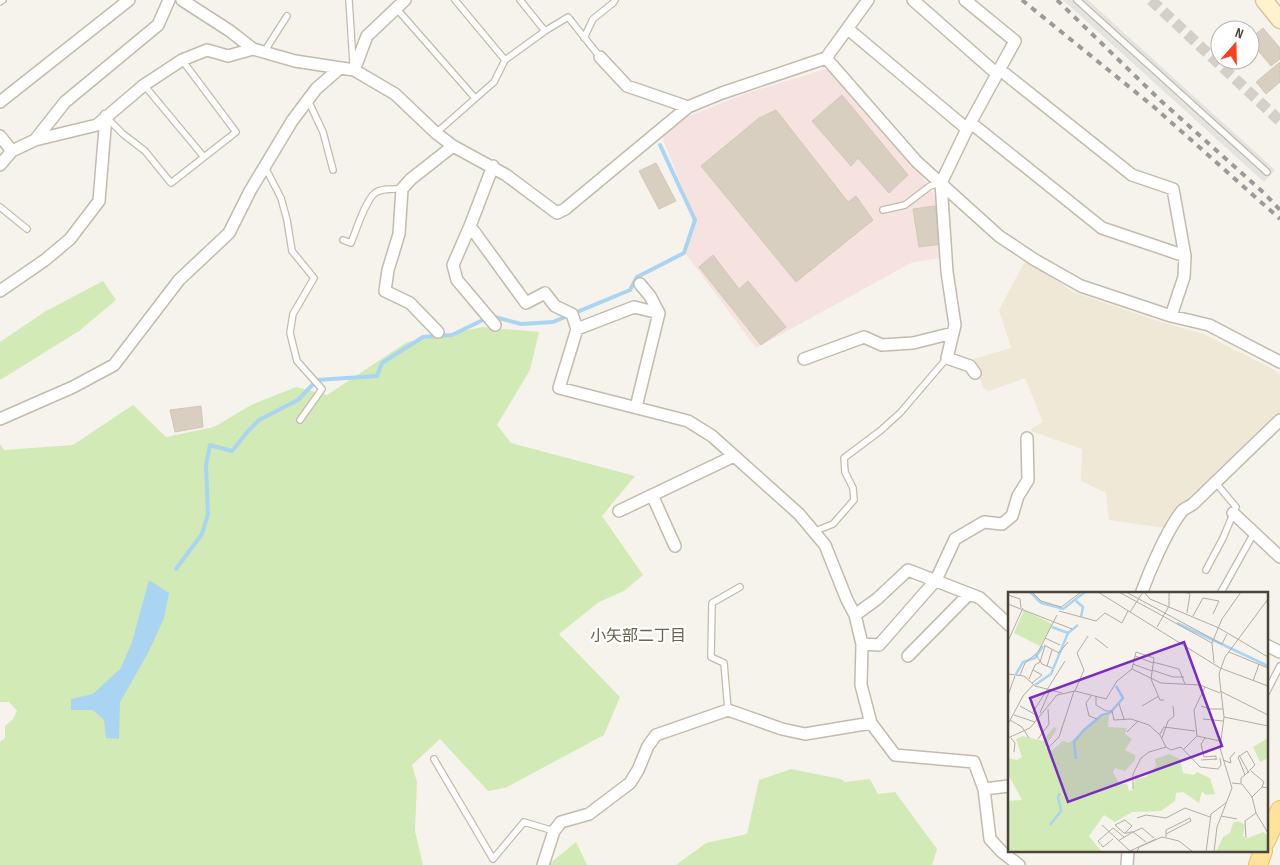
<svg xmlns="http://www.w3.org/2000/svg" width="1280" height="865" font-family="'Sofia Sans Condensed','Noto Sans JP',sans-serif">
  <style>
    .education { fill: #efe8d6 }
    .medical { fill: #f6e3e0 }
    .green { fill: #d2eab5 }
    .parking { fill: #e5e3e0 }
    .water { fill: #a9d4f2 }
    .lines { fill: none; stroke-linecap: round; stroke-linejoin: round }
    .stream { stroke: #a9d4f2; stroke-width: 4 }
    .building { fill: #d8cfc1; stroke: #d3c7b4 }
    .street-tunnel { stroke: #d4d0c8; stroke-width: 11; stroke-dasharray: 11 5.5; stroke-linecap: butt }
    .lane-casing { stroke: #c2bbae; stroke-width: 8 }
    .street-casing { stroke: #c2bbae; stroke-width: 14 }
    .secondary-casing { stroke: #d6c79b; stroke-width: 19 }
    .primary-casing { stroke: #e6c16a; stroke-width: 20 }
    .lane { stroke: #fff; stroke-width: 5.5 }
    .street { stroke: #fff; stroke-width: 11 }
    .secondary { stroke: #fff3cd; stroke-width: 16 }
    .primary { stroke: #ffe39c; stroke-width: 18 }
    .rail { stroke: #9a9a9a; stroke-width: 4; stroke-dasharray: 6 6; stroke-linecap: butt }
    .labels { text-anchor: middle; stroke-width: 4.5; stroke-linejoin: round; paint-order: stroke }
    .neighbourhood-label { font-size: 16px; fill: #6e6250; stroke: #fff }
    .inset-river { fill: none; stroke: #a9d4f2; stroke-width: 2.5 }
    .inset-road { fill: none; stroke: #b2ada4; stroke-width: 1 }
    .view { fill: #7b2cbf; fill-opacity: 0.15; stroke: #7b2cbf; stroke-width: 2.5 }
    .inset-edge { fill: none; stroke: #4b4439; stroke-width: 2.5 }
  </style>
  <rect width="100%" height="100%" fill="#f6f3ec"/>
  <path class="education" d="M1026 259 1073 292 1161 322 1204 334 1271 368 1280 375V416L1255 434 1256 439 1177 510 1165 528 1109 520 1106 493 1081 481 1082 449 1031 431 1032 428 1043 422 1025 378 989 391 983 388 976 367 970 360 1011 348 999 310Z"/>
  <path class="medical" d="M829 68 923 178 939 202 942 258 913 262 756 348 686 254 696 221 662 137 687 117 747 93Z"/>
  <path class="green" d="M103 281 116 300 79 331 0 380V342L46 311Z
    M483 327 539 332 530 370 497 425 511 443 635 476 602 516 643 575 624 591 599 602 559 634 620 697 604 735 505 788 488 791 440 739 412 765 417 782 415 831 423 865H0V742L5 738V726L13 719 17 711 9 702H0V444L4 450 73 445 133 405 166 437 214 427 251 405 296 387 327 395 407 342Z
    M791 769 841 779 845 782 870 779 878 794 895 792 937 849 932 865H676L706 843 747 834 759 780Z
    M576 842 587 865H548Z"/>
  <path class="parking" d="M1063 0H1088L1275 170 1264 182Z"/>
  <path class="water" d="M149 580 169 593 164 618 148 653 120 702 119 739 106 738 104 720 93 710H71V699L93 694 121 668 132 642Z"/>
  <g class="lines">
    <path class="stream" d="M176 569 202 534 208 514 206 465 210 445 232 451 249 430 259 420 298 400 317 380 377 376 382 363 423 337 452 335 487 318 495 317 521 324 553 322 630 290 637 277 684 253 695 220 660 145"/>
  </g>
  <path class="building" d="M1263 28 1280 48V59L1271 66 1250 41V39Z
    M1280 62V82L1266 94 1256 82Z
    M842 95 908 175 889 193 858 158 851 166 812 121Z
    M776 110 848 202 856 196 873 220 796 282 701 166 759 118Z
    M656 163 676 201 659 209 639 171Z
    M935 206 941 244 919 247 913 209Z
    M713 255 739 289 748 281 786 327 761 345 699 267Z
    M201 406 203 427 175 432 170 410Z"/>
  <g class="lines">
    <path class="street-tunnel" d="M1151 0 1280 121"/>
    <defs>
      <path id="lane" d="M349 0 353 63
        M455 0 505 60 545 31 568 17 600 57
        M520 0 545 31
        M1077 0 1267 172
        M0 2 3 0
        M396 8 475 98
        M584 38 593 19 613 3 615 0
        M264 52 287 16
        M144 85 204 157
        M308 100 323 132 333 170
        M106 117 123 134 145 151 171 183 236 132 182 60
        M436 133 494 82 505 60
        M265 167 281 198 287 220 292 251 314 278 293 314 290 333 297 361 322 389 300 420
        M0 207 27 229
        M883 210 905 205 930 186 941 183
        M343 240 351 243C356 231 365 201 375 193 382 188 393 189 402 189
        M813 532 833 524 854 500 853 488 845 472 844 458 880 431 900 413 947 358
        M1206 570 1223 538 1236 507 1215 482
        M1220 594 1254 533
        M1266 693 1280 666
        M728 710 724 663 711 657 712 603 740 587
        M434 759 493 859 524 822 554 831"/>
      <path id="street" d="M182 0 230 31 253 49 295 61 354 70 395 94 436 133 453 146 506 175 557 213 565 209 688 107 722 93 826 58 868 0
        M913 0 997 74
        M965 0 1015 41 967 129 941 183 947 272 955 325 947 358 970 366 975 373
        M848 29 967 129
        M600 57 627 86 688 107
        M826 58 917 162 999 236 1035 260 1081 286 1171 316 1209 325 1280 362
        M999 69 1132 175 1173 189 1185 256 1184 277 1171 316
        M354 70 367 36 405 0
        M0 102 129 0
        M971 123 1102 228 1185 256
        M0 136 12 151
        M35 140 65 102 158 25 169 0
        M0 165 12 151 35 140 97 125 144 85 182 60 207 50 228 56 253 49
        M493 166 470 226 526 303 545 293 555 306 572 314 577 329 559 388 688 421 712 436 799 514 825 545 847 600 855 615 862 644 861 685 871 723 895 755 974 762 984 789 990 839 1002 852 1019 865
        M470 226 453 265 457 280 495 325
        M0 291 45 260 70 239 99 201 106 116
        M577 329 634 307 659 313
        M438 332 410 303 385 291 388 270 399 234 402 189 411 179 453 146
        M804 359 864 337 882 345 913 343 953 333
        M636 407 659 313 650 296 640 284
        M0 419 73 387 114 365 179 280 229 233 250 191 292 121 316 89 340 68
        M652 495 675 546
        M619 511 734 456
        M1233 513 1280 557
        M1141 594C1149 572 1168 527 1183 510 1186 508 1190 506 1193 504L1280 420
        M855 615 877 599 908 570 980 598 1009 625
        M862 644 879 645 936 580 955 539 984 522 1002 524 1012 516 1018 496 1028 480 1027 438
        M1266 645 1280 652
        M908 656 969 594
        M984 789 1009 786
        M543 865 554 831 561 822 589 814 630 783 638 770 648 746 656 735 728 710 782 729 805 734 871 723
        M1127 865 1128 851"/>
      <path id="secondary" d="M1264 0 1280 20"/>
      <path id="primary" d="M1266 841 1280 810
        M1258 865 1263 851"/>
    </defs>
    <use href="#lane" class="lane-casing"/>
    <use href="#street" class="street-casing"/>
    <use href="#secondary" class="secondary-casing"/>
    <use href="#primary" class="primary-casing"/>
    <use href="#lane" class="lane"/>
    <use href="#street" class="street"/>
    <use href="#secondary" class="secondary"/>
    <use href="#primary" class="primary"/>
    <path class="rail" d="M1022 0 1154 107 1280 219
      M1057 0 1161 101 1265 194 1280 210"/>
  </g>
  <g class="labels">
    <g class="neighbourhood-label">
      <text x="638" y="641">小矢部二丁目</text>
    </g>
  </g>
  <g transform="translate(1008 592)">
    <rect width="260" height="260" fill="#f6f3ec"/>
    <path d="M16 18 44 32 32 54 6 41ZM101 122 100 135 119 136 117 142 124 147 117 158 127 163V168L117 179 107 176 105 180 111 192H119L121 199 125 198 128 182 132 186 138 185 148 174 147 167 161 162 172 167 175 181 186 183 189 180 202 186 207 202 198 203 194 199 191 211 175 200 168 201 167 209 153 219 124 220 107 230 96 223 81 244 94 260H0V209L14 208 0 182V166L9 168 14 165 8 147 15 144 35 149 46 135 49 137 37 155 42 160 55 149 61 151 86 129ZM260 146V166L252 170 245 155ZM230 229 237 233 235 244 238 247 255 240 260 244 259 260H208L215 245 222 241 225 231Z" fill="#d2eab5"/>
    <path class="inset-river" d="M22 0 33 11 55 17 77 0M68 9 75 15 73 25M169 31 260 74M44 35 60 41 70 33M8 82 15 70 27 66 35 54M27 93 43 82 60 41M68 167 66 150 76 138 94 123 102 121 115 106 108 94M42 233 53 219 50 205 52 201"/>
    <path class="inset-road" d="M24 0 33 9 53 15M90 0 212 76 260 94M111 0 204 51M118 0 214 52 219 42M136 0 142 7 211 36 260 65M177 0 182 2 179 21M0 3 12 7 13 16M0 12 64 37M52 16 73 0M51 19 88 29 97 21 114 31 120 19M122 20 135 0M185 24 195 6 211 9 205 22M149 35 161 14V0M37 46 52 53M87 46 100 56M0 49 15 16M36 53 51 61 60 50M221 60 260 76M28 63 34 72 44 76M127 64 145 71M145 70 171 77 177 92M206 71 204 51 214 27 233 0M125 72 144 79M39 74 44 58M124 77 153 91 192 93 212 101M144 78 165 85H176M0 82 16 84 27 94 54 101M12 83 17 71 30 60 49 23M21 87 27 73 32 70 37 54M245 89 251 72M24 91 34 83 25 78M67 99 76 78 69 61 80 44M212 99 260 123M0 103 7 84M83 104 78 111 81 124 89 127M88 104V113L98 119H104L106 128 123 127 141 133 152 143 158 155 163 158 173 155 192 175 210 177 213 173 212 166M111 112 116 127M12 114 30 124M134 114 151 104M193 114 202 117H215M25 120 57 69M32 121 42 98M6 123 27 130M216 125 260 134M195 127 215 129M2 128 14 135 21 146M0 132 15 104 25 93M119 140 130 129M152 142 156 135 187 139M189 144 212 149M0 146 22 136 49 103 67 99 98 107 109 89 124 77 128 60 146 66 143 87 152 108H156M3 146 7 151 6 160M154 146 160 129 166 124 165 114M197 146 193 152 196 165 208 164V168M30 147 41 132 40 117M39 157 51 145 66 99M175 158 189 144 186 118 197 95M231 163 241 181M193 168 209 167M215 168 223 171 222 166 227 160M243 179 256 190 254 195M224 191 234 192 244 205 248 221 260 241M233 191V186L237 183 230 165 239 159 247 173 237 183M125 197V182L133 166 141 160 158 155M244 205 254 195 260 196M213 224 229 227M129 226 138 223 158 226 177 216 202 225M94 233 122 259 148 247M117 241 124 234 117 228 107 233 116 241H119L123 240H125L134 236 146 246M158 242 183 229 182 226 158 238V245M238 246 237 229 248 221M105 247 95 255 90 249 105 236 116 245M110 249 125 240 138 250M129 260 131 255 154 245 171 249 185 260M198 260 203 222 219 210M206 260 209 235 224 196 212 156 216 125 211 82 217 65 260 7"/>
    <path class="view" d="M176 50 214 154 60 210 22 106Z"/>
    <rect width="260" height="260" class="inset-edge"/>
  </g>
  <g transform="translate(1235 45) rotate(20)"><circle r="24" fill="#ffffff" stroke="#b7b4b0"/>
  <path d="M0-4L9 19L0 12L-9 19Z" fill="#fc3f1d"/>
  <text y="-8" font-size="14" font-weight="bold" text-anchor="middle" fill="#4b4439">N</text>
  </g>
</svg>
